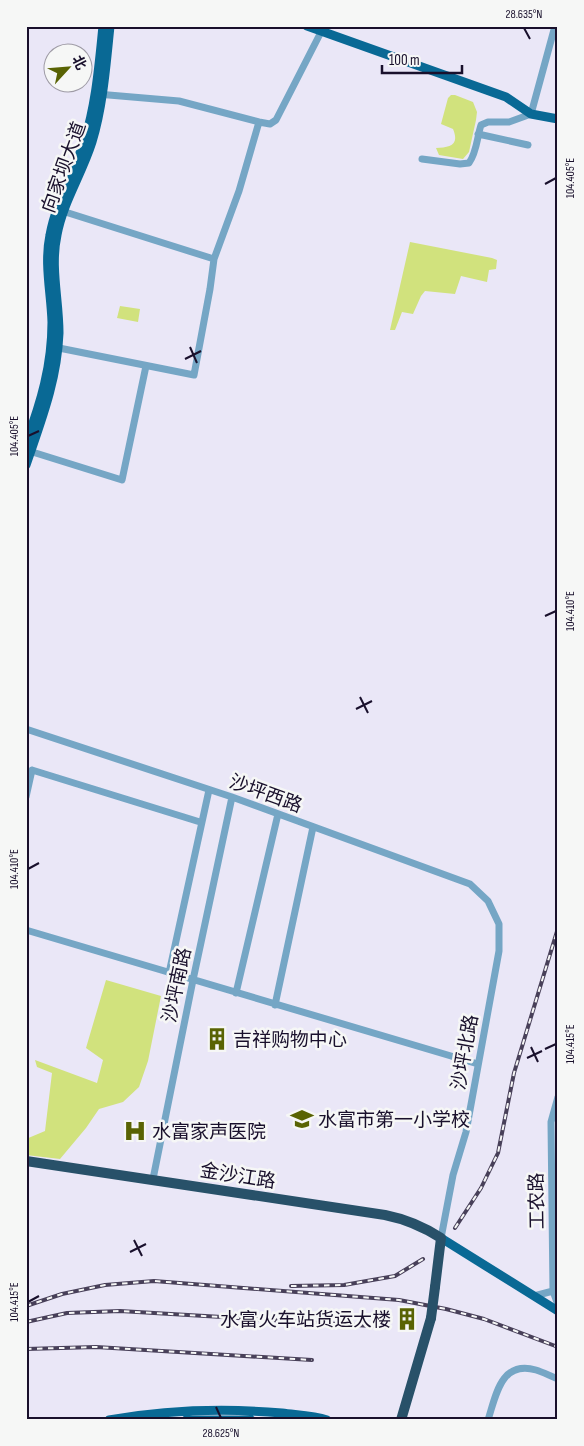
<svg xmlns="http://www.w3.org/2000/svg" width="584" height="1446" font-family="'Sofia Sans Condensed','Noto Sans SC',sans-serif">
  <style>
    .green { fill: #d1e27d }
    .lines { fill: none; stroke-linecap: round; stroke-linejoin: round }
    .minor { stroke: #75a6c5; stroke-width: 7 }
    .major { stroke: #096995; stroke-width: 9 }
    .highway { stroke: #285169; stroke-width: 10 }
    .rail-casing { stroke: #484059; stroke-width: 4 }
    .rail { stroke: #f6f7f6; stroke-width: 2; stroke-dasharray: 5.5; stroke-linecap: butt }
    .highway-bridge { stroke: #285169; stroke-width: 10 }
    .ticks { fill: none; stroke: #19102c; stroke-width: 2 }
    .labels { text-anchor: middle; stroke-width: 5; stroke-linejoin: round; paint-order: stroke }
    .street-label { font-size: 19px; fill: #19102c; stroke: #f6f7f6 }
    .poi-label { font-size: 19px; fill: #19102c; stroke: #f6f7f6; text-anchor: start }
    .neatline { fill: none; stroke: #19102c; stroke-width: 2 }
    .ticks-label { font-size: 12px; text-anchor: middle; fill: #19102c }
  </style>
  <rect width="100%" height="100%" fill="#eae7f7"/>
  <path class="green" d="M451 95H455L473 102 477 112 476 120 469 152 463 159 439 155 436 148C449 147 460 146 453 129L441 124 448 98Z
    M410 242 492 258 497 260 496 269 489 270 487 282 461 276 455 294 425 291 421 296 413 314 402 312 395 330H390Z
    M120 306 140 309 138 322 117 318Z
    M106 980 161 996 148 1061 139 1087 123 1102 99 1109 86 1128 60 1159 26 1155V1139L45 1131 52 1073 37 1067 35 1060 97 1083 103 1060 86 1048Z"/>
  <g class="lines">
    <path class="minor" d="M97 94 179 101 259 122 270 124 276 120 321 32
      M478 134 528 145
      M422 159 460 164 469 163C477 152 477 137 481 125L488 122H509L531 114 555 26
      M59 210 214 259
      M54 347 194 375 210 289 214 259 239 191 259 122
      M26 450 122 480 146 366
      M26 729 232 797 470 884 488 901 499 924V951L466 1132 453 1175 441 1238
      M26 797 32 770 200 822
      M26 930 478 1064
      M169 973 209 790
      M236 993 278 814
      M275 1005 313 827
      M558 1097 551 1122 553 1291 558 1305
      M153 1179 193 980 232 797
      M534 1296 553 1291
      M488 1420C496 1395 501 1360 536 1370 543 1372 550 1376 558 1379"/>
    <path class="major" d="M307 26 506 97 531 114 558 119
      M26 443C41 402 52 366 52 322 51 292 44 264 50 235 56 202 74 173 84 142 96 105 99 65 103 26
      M26 465C41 421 57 381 59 333 59 300 50 267 57 235 63 202 82 174 92 142 103 106 106 65 110 26
      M441 1238 558 1311
      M109 1420C166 1410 224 1408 282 1413 297 1415 313 1415 327 1420
      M186 1420H251"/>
    <path class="highway" d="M26 1161 385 1215C405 1219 424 1227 441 1238L435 1287
      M401 1420 431 1318"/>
    <defs>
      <path id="rail" d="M455 1228 481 1188 498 1153 514 1073 558 928
        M291 1286 344 1285 395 1276 423 1259
        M26 1306 62 1294 105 1285 154 1281 399 1300 446 1309 484 1319 558 1347
        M26 1322 67 1313 120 1311 389 1327
        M26 1349 96 1347 312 1360"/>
    </defs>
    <use href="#rail" class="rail-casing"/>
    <use href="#rail" class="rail"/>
    <path class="highway-bridge" d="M431 1318 435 1287"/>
  </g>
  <path class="ticks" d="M524 28 530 39M545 184 556 178M190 347 197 363M185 359 201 351M28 436 39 431M545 616 556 611M360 697 368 713M356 709 372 701M28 869 39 863M531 1047 538 1062M545 1049 556 1044M527 1058 542 1051M134 1240 142 1256M130 1252 146 1244M28 1302 39 1296M216 1407 221 1418"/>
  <defs>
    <symbol id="building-bare" viewBox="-9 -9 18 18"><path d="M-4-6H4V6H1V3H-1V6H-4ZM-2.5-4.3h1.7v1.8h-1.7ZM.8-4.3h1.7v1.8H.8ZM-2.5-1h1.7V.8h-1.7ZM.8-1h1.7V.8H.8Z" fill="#596303" stroke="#f6f7f6" stroke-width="2.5" paint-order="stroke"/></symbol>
    <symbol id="school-bare" viewBox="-9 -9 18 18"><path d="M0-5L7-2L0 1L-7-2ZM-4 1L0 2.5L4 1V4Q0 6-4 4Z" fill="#596303" stroke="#f6f7f6" stroke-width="2.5" paint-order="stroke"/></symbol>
    <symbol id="hospital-bare" viewBox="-9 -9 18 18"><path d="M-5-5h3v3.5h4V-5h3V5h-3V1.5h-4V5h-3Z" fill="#596303" stroke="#f6f7f6" stroke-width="2.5" paint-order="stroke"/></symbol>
  </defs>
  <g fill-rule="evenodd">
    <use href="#building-bare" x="201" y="1023" width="32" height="32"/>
    <use href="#school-bare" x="286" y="1103" width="32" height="32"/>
    <use href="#hospital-bare" x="119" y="1115" width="32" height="32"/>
    <use href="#building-bare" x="391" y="1303" width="32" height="32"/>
  </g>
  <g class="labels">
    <g class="street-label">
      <text transform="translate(63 167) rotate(-70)" y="7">向家坝大道</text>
      <text transform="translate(266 793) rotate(20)" y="7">沙坪西路</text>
      <text transform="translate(176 985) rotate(-78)" y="7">沙坪南路</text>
      <text transform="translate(464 1052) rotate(-80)" y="7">沙坪北路</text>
      <text transform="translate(238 1175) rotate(9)" y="7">金沙江路</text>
      <text transform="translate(536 1201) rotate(-91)" y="7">工农路</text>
    </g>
    <g class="poi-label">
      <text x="233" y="1046">吉祥购物中心</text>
      <text x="318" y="1126">水富市第一小学校</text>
      <text x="152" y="1138">水富家声医院</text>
      <text x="391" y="1326" text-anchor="end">水富火车站货运大楼</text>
    </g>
  </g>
  <rect width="584" height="1446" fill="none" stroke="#f6f7f6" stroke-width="55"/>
  <g transform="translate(68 68) rotate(64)"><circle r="24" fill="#f6f7f6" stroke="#9e9ba5"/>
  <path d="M0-4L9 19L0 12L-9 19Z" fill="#596303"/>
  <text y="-8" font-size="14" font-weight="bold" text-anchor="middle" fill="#19102c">北</text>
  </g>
  <path d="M382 65v8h80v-8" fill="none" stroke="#19102c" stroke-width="2.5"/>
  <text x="389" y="65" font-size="15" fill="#19102c" stroke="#f6f7f6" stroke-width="4" paint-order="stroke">100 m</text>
  <rect x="28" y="28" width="528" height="1390" class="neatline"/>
  <g class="ticks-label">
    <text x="524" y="18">28.635°N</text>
    <text transform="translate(570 178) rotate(-90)" y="4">104.405°E</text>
    <text transform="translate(14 436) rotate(-90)" y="4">104.405°E</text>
    <text transform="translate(570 611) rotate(-90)" y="4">104.410°E</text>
    <text transform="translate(14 869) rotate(-90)" y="4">104.410°E</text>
    <text transform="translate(570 1044) rotate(-90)" y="4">104.415°E</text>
    <text transform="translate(14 1302) rotate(-90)" y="4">104.415°E</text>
    <text x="221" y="1437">28.625°N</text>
  </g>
</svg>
